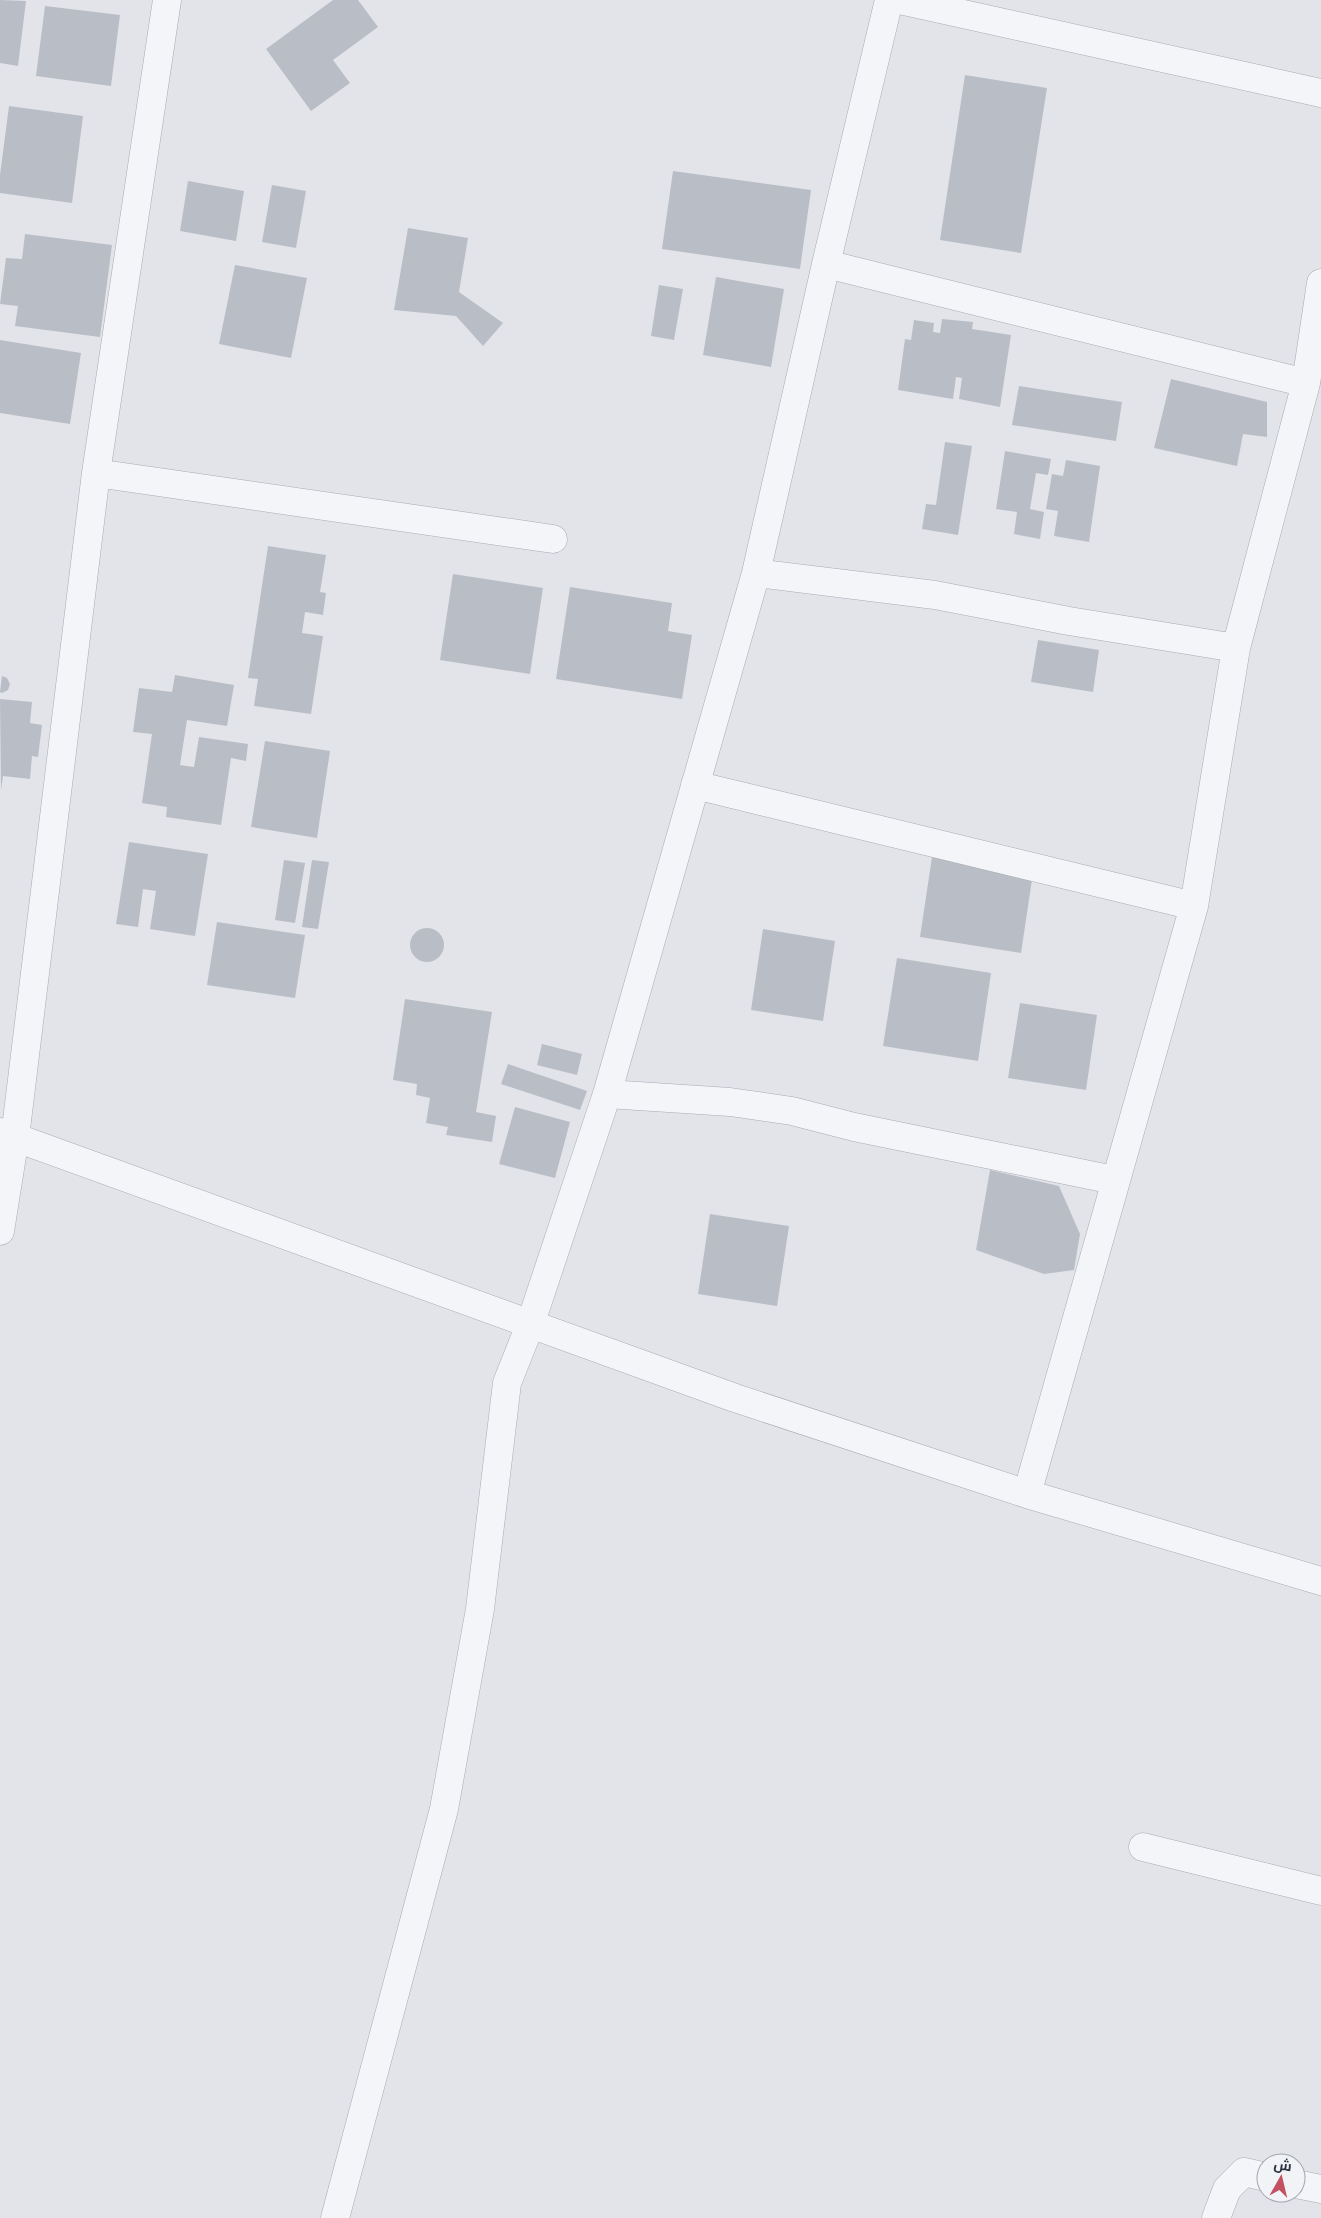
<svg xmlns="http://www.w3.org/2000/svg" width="1321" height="2218" font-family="Figtree,Cairo,sans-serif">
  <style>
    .building { fill: #b9bec6 }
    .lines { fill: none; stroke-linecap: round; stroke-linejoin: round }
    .minor-casing { stroke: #a7abb3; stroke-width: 29 }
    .minor { stroke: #f4f5f8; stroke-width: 28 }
  </style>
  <rect width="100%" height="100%" fill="#e2e4e9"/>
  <path class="building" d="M0 0 26 1 18 66 0 63Z
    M333 0H358L378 27 333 60 350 83 311 111 266 49Z
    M45 6 120 15 111 86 36 76Z
    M965 75 1047 88 1021 253 940 240Z
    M9 106 83 116 72 203 0 193V175Z
    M673 171 811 190 800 269 662 249Z
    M188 181 244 191 236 241 180 231Z
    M272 185 306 191 296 248 262 242Z
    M408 228 468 238 459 292 503 323 483 346 456 316 394 310Z
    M25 234 112 245 100 337 15 326 18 306 0 304 6 258 22 259Z
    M235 265 307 278 291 358 219 344Z
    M716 277 784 289 771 367 703 355Z
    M659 285 683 289 674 340 651 336Z
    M942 319 973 322 972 329 1011 335 1000 407 959 399 962 378 956 377 953 399 898 390 905 339 911 340 914 320 934 323 933 332 940 333Z
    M0 340 81 353 70 424 0 413Z
    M1171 379 1267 402V437L1243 434 1237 466 1154 448Z
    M1019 386 1122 402 1116 441 1012 425Z
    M945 442 972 446 958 535 922 529 926 504 936 505Z
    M1005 451 1051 459 1048 475 1036 473 1030 509 1044 512 1040 539 1014 534 1017 512 996 509Z
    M1066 460 1100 466 1089 542 1054 536 1058 511 1046 509 1052 474 1063 476Z
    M268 546 326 555 320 592 326 593 323 615 305 612 302 633 323 636 311 714 254 706 258 679 248 678Z
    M453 574 543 588 530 674 440 660Z
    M570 587 672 603 668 631 692 635 682 699 556 679Z
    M1038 640 1099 650 1093 692 1031 682Z
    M175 675 234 685 227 726 187 720 180 765 194 767 199 737 248 744 246 761 231 758 221 825 166 817 167 807 142 803 152 734 133 732 139 688 172 692Z
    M2 676 7 678 10 684 8 690 2 693 0 692Z
    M0 699 32 702 30 723 42 725 38 757 32 756 30 779 3 776 1 790Z
    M265 741 330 751 317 838 251 827Z
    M129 842 208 854 195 936 150 929 156 891 143 889 138 927 116 924Z
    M932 857 1033 873 1021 953 920 937Z
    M284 860 305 863 295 923 275 920Z
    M312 860 329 862 318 929 302 927Z
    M217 922 305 935 295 998 207 985Z
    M410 945a17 17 0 1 1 34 0a17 17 0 1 1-34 0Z
    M763 929 835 941 823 1021 751 1010Z
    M897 958 991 973 978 1061 883 1046Z
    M405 999 492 1012 476 1112 496 1116 492 1142 446 1135 448 1127 426 1123 430 1098 416 1095 417 1084 393 1080Z
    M1020 1003 1097 1015 1086 1090 1008 1078Z
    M542 1044 582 1054 577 1075 537 1065Z
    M508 1064 587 1091 580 1110 501 1084Z
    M515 1107 570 1122 555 1178 499 1164Z
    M990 1170 1059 1186 1080 1234 1074 1270 1044 1274 976 1250Z
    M710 1214 789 1226 777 1306 698 1294Z"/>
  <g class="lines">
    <defs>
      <path id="minor" d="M900 0 1321 93
        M826 264 1306 383
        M96 473 553 539
        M756 573 935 595 1069 621 1236 648
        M695 785 1194 906
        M607 1094 730 1102 792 1111 854 1127 1114 1180
        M0 1132 735 1398 1027 1494 1321 1581
        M0 1231 15 1137 96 473 167 0
        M1027 1494 1194 906 1236 648 1306 383 1321 283
        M1143 1847 1321 1891
        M1296 2184 1321 2189
        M335 2218 444 1809 480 1609 507 1383 530 1325 607 1094 756 573 826 264 889 0
        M1216 2218 1227 2189 1244 2172 1266 2177"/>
    </defs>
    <use href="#minor" class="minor-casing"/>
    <use href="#minor" class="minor"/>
  </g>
  <g transform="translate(1281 2178) rotate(8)"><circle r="24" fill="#f1f3f7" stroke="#a2a6ae"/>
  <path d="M0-4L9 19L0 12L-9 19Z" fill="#c4515f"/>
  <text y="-8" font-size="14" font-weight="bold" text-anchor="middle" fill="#2b3240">ش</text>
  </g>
</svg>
